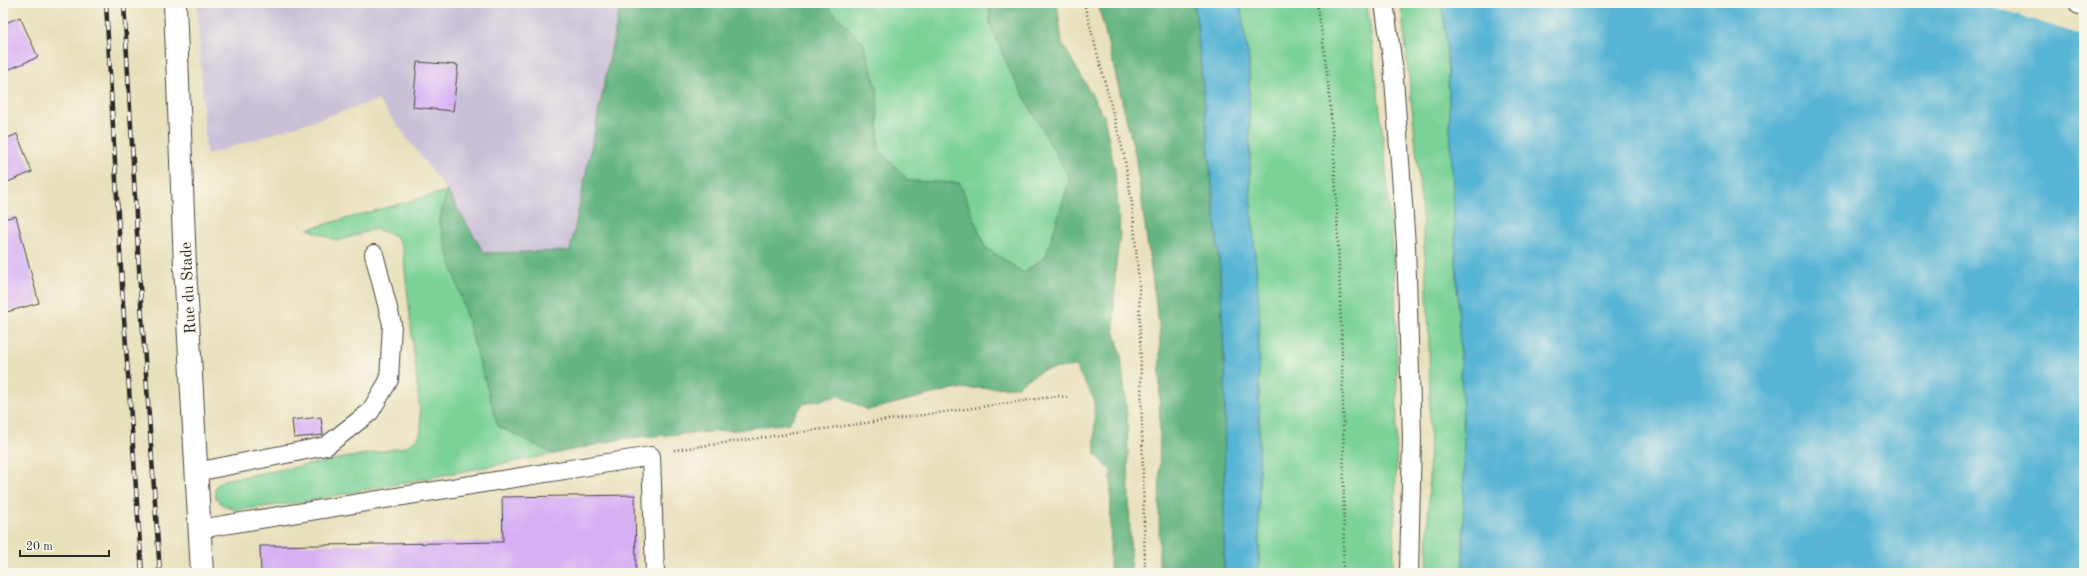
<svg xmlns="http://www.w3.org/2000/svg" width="2087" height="576" font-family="'Old Standard TT',serif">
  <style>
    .industrial { fill: #c9bfd7 }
    .green { fill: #7ad297; stroke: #527e61 }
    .forest { fill: #63b480; stroke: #477056 }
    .water { fill: #56b4d4; stroke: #407080 }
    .pier { fill: #e8e0bb }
    .building { fill: #d7b0f4 }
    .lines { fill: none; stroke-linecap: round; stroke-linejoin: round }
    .lane-casing { stroke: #474641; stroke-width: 20 }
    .street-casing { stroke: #474641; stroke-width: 24 }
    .highway-casing { stroke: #474641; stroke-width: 24 }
    .path { stroke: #474641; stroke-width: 2.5; stroke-dasharray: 1 3; stroke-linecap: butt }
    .lane { stroke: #fff; stroke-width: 18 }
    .street { stroke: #fff; stroke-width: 22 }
    .highway { stroke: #fff; stroke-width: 22 }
    .rail-casing { stroke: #2b2b2b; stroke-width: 4.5 }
    .rail { stroke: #fbf7ec; stroke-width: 3; stroke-dasharray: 9; stroke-linecap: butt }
    .labels { text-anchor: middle; stroke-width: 3.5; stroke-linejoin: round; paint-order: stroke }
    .street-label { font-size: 16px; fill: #2b2b2b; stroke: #fbf7ec }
  </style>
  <rect width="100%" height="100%" fill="#fbf7ec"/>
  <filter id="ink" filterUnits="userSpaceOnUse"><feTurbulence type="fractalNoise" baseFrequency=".025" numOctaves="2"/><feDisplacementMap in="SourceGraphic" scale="8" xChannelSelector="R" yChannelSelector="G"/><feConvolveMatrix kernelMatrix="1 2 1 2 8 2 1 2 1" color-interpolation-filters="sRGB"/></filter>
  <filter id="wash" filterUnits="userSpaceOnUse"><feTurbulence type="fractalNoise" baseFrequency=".012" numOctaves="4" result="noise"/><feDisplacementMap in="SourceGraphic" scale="16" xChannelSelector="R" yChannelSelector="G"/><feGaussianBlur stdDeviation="0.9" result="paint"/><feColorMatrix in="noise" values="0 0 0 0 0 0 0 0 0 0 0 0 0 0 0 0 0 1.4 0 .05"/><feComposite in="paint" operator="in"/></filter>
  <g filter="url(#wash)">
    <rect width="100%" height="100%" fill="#e8e0bb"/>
    <path class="industrial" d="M197 3H621L570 251 484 253 447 191 378 100 206 155Z"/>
    <path class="green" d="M824 3H990V24L1011 73 1070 179 1046 257 1024 273 985 247 960 183 909 181 879 150 877 89 863 42Z
      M1240 3H1367C1379 100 1391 197 1395 295 1399 387 1396 481 1393 573H1259V305L1250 189 1249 62Z
      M1401 3H1442L1446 34 1464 439 1463 573H1427C1429 480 1432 385 1427 292 1422 195 1411 99 1401 3Z
      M447 191 439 221 498 426 554 454 296 503 236 510 224 506 216 498 215 490 217 485 224 480 405 447C417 440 422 437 421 422L403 250 396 236 375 229 338 241 308 229Z"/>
    <path class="forest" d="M621 3H824L863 42 877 89 879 150 909 181 960 183 985 247 1024 273 1046 256 1070 179 1011 73 990 24V3H1057L1062 43 1104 116 1115 171 1120 234 1115 273 1114 329 1121 355 1127 415 1131 573H1110L1111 471 1095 453 1094 399 1075 366 1043 370 1015 387 953 389 868 410 839 396 803 404 789 423 735 430 626 438 554 454 498 426 439 221 447 191 484 253 570 251Z
      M1098 3H1193L1196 15 1220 269 1225 377 1224 573H1159L1160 333 1135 154Z"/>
    <path class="water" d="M1193 3H1240L1249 62 1250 189 1259 305V573H1224L1225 377 1220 269 1196 15Z
      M1442 3H2084V573H1463L1464 439 1446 34Z"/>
    <path class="pier" d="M1981 3H2084V36Z"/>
    <g id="blocks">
      <path class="building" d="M20 17 38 57 3 72V24Z
        M417 62 458 65 453 111 413 107Z
        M17 134 32 172 3 184V140Z
        M16 216 39 303 3 313V219Z
        M321 417 323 435 294 438 292 420Z
        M635 495 636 573H261L260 546 503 542 502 497Z"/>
    </g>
  </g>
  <g filter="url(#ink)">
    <use href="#blocks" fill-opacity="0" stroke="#474641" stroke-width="1"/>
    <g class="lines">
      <defs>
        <path id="lane" d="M1384 3 1393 65 1406 245 1412 437 1409 573
          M196 472 326 446 370 412 389 380 392 324 374 254
          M199 529 651 456 655 573"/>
        <path id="street" d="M175 3 185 266 202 573"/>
        <path id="highway" d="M2080 3 2084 4"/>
      </defs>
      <use href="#lane" class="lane-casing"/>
      <use href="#street" class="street-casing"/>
      <use href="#highway" class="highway-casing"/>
      <path class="path" d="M1084 3 1124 155 1132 204 1139 282 1145 573
        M1317 3C1332 90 1336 179 1339 268 1343 370 1345 471 1343 573
        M674 450 1058 396 1070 398"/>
      <use href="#lane" class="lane"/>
      <use href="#street" class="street"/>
      <use href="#highway" class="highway"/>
      <defs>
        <path id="rail" d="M106 3 123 304 142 573
          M124 3 141 303 160 573"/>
      </defs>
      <use href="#rail" class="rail-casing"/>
      <use href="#rail" class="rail"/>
    </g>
  </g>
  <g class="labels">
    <g class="street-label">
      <text transform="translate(187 288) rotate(-93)" y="6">Rue du Stade</text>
    </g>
  </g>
  <rect width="2087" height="576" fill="none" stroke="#fbf7ec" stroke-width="16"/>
  <path d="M20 550v6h89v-6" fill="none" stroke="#2b2b2b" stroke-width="2"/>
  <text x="26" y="550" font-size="12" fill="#2b2b2b" stroke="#fbf7ec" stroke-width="3" paint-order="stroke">20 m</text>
</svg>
